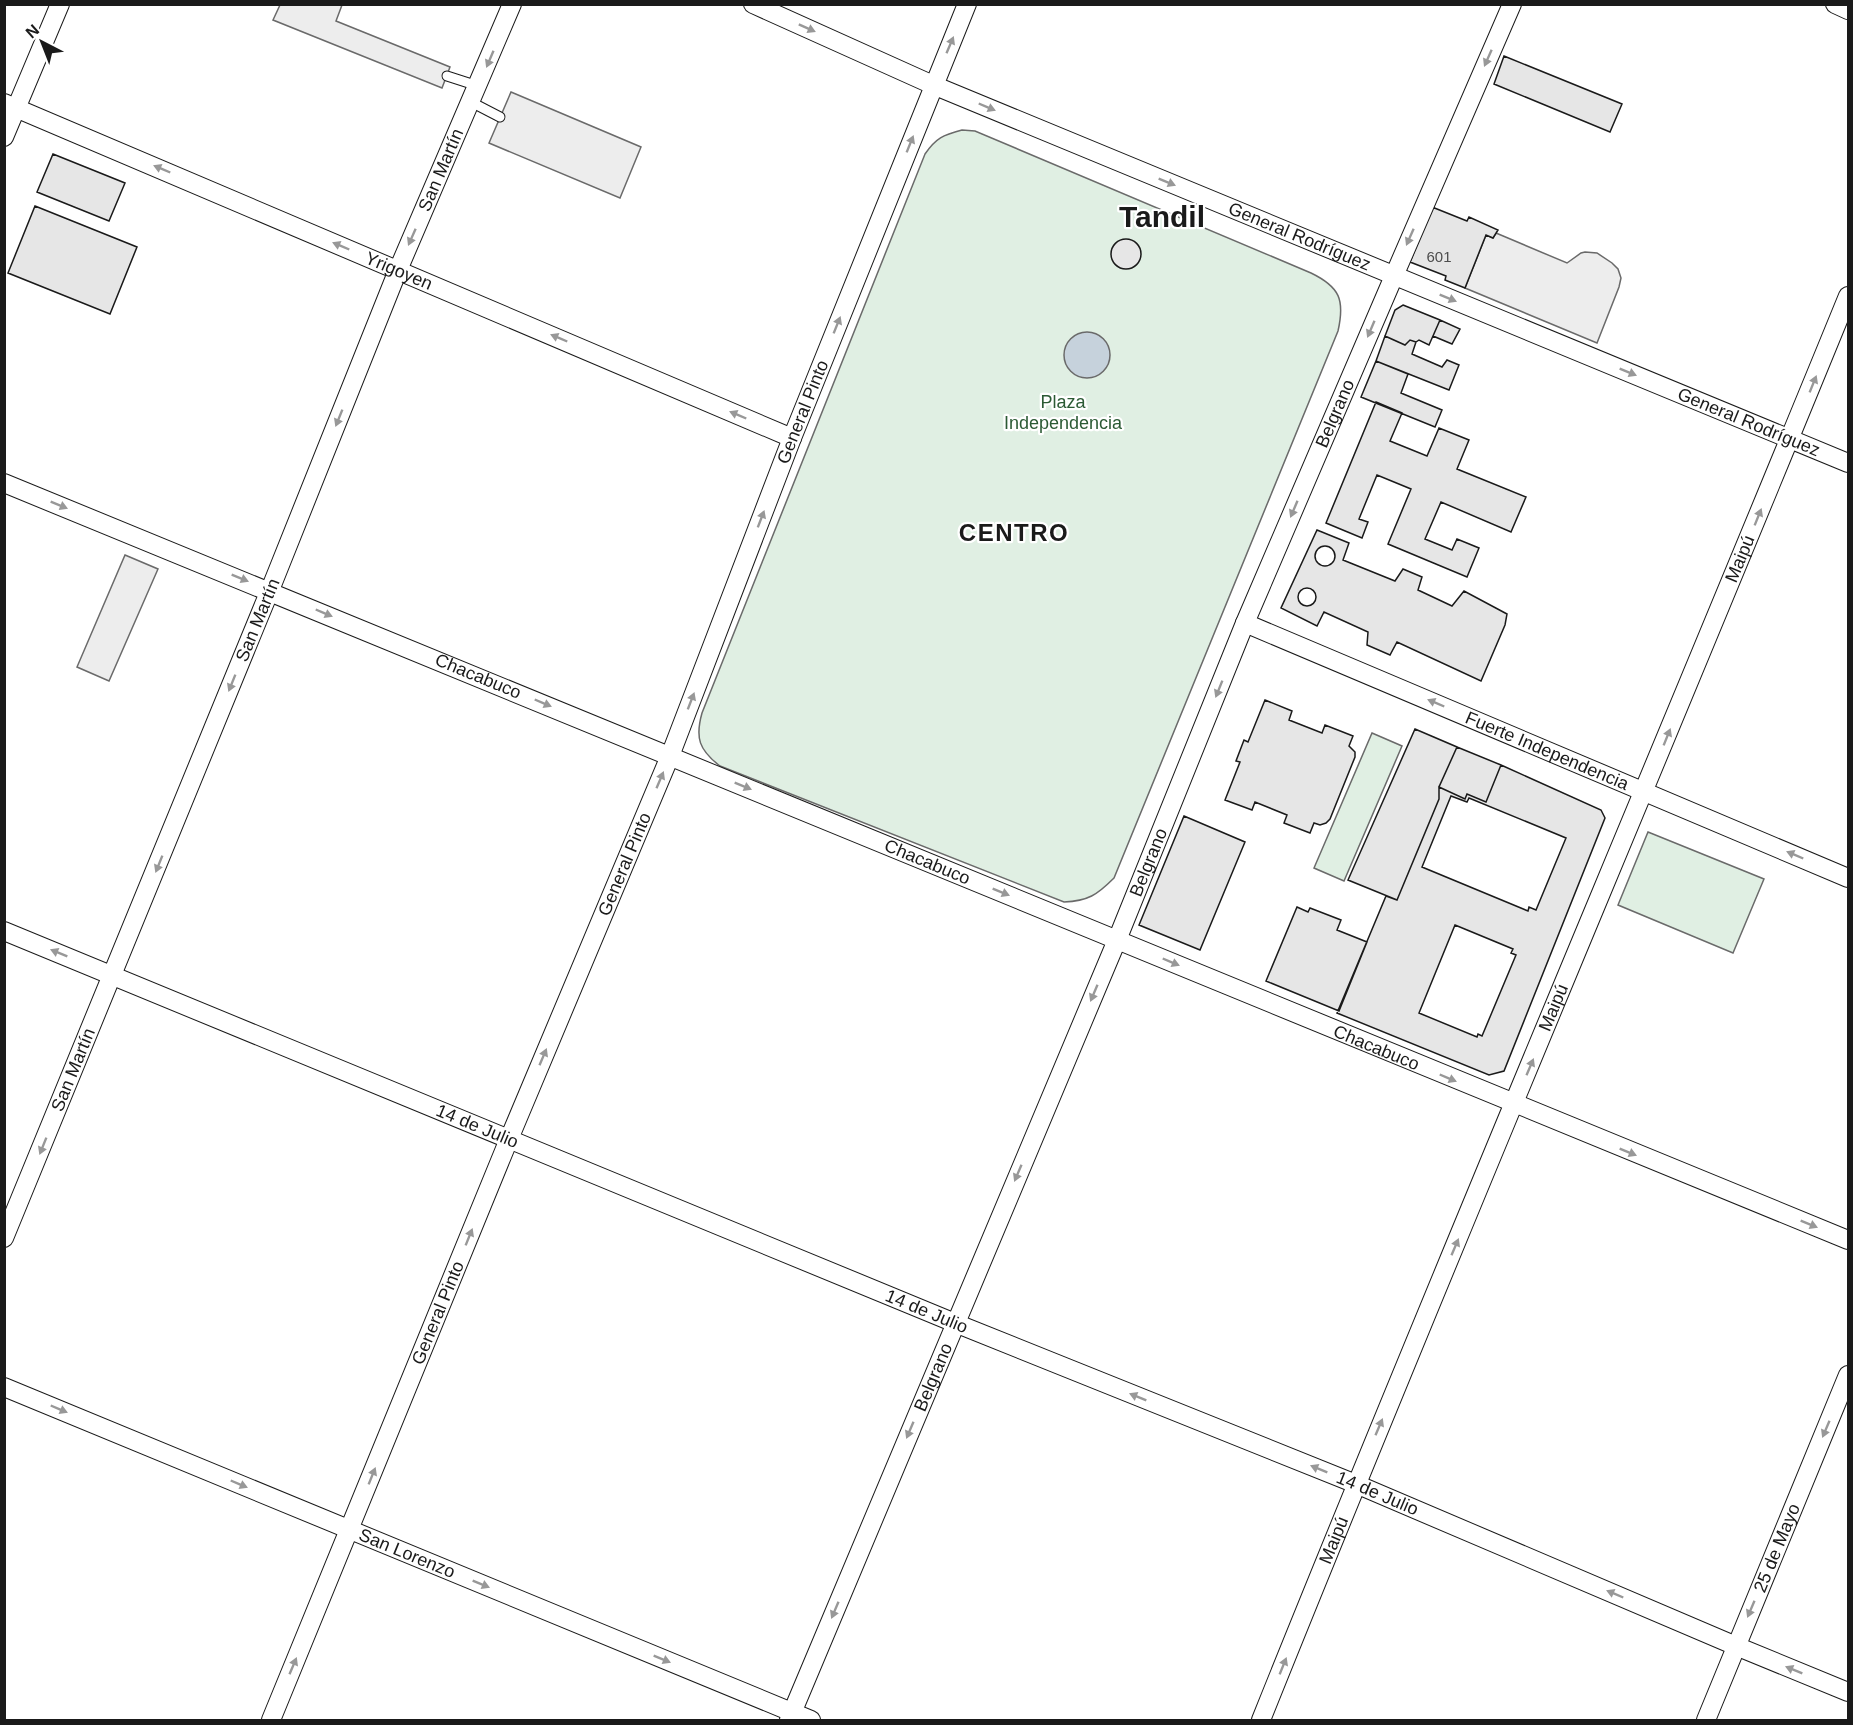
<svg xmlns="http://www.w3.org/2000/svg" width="1853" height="1725" font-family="Helvetica,sans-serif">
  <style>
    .green { fill: #e0efe3; stroke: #6a6a6a; stroke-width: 1.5 }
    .parking { fill: #ededed; stroke: #6a6a6a; stroke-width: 1.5 }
    .water { fill: #c6d2dc; stroke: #6a6a6a; stroke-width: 1.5 }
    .building { fill: #e6e6e6; stroke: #1a1a1a; stroke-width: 1.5; fill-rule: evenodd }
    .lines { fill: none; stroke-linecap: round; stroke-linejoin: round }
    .lane-casing { stroke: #1a1a1a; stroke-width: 11 }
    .street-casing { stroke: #1a1a1a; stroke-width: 20 }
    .lane { stroke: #fff; stroke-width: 9 }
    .street { stroke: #fff; stroke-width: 18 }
    .oneway { fill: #989898 }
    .labels { text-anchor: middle; stroke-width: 4.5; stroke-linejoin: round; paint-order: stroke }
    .number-label { font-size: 15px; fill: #4d4d4d }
    .street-label { font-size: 18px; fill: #1a1a1a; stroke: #fff }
    .park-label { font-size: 18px; fill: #2b5a34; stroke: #fff }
    .district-label { font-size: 24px; font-weight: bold; letter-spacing: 1.5px; fill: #1a1a1a; stroke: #fff }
    .town-label { font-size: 30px; font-weight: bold; fill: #1a1a1a; stroke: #fff }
  </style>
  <rect width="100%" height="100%" fill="#fff"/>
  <path class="green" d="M962 130 975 131 1311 273C1340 287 1345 300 1338 331L1114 878C1097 895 1088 901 1064 902L720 766C699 750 695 738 702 713L925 154C936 138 943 135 962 130Z
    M1372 733 1402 746 1344 881 1314 868Z
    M1648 832 1764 879 1733 953 1618 905Z"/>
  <path class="parking" d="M280 5H342L336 21 450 67 442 88 273 20Z
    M511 92 641 147 620 198 489 143Z
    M1496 233 1567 263 1581 253 1585 252 1597 253 1612 263 1618 269 1621 278 1619 287 1597 343 1465 288 1486 235 1493 238Z
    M125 555 158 569 109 681 77 667Z"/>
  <path class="water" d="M1064 355a23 23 0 1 1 46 0a23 23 0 1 1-46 0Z"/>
  <path class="building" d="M1504 56 1622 104 1610 132 1494 84Z
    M53 154 125 183 109 221 37 192Z
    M35 206 137 247 110 314 8 273Z
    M1432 207 1467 221 1469 217 1498 230 1493 238 1486 235 1465 288 1445 280 1446 276 1410 262Z
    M1111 254a15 15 0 1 1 30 0a15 15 0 1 1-30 0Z
    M1403 305 1440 320 1429 345 1419 340 1416 342 1410 340 1405 345 1385 336 1395 310Z
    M1440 320 1460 329 1452 344 1433 336Z
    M1385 336 1405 345 1410 340 1416 342 1412 354 1442 367 1447 360 1459 365 1449 390 1376 361Z
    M1376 361 1408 374 1401 393 1442 410 1435 427 1361 397Z
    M1376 402 1402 413 1390 441 1427 456 1439 428 1469 440 1457 469 1526 497 1511 532 1441 502 1425 539 1452 550 1457 539 1479 548 1467 577 1388 544 1411 489 1377 475 1359 519 1368 522 1362 538 1326 523Z
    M1317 530 1349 543 1343 560 1395 581 1403 569 1422 577 1418 590 1452 606 1464 591 1507 614 1505 625 1481 681 1397 642 1390 655 1367 645 1368 632 1324 612 1317 626 1281 608Z
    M1315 556a10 10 0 1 1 20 0a10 10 0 1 1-20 0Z
    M1298 597a9 9 0 1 1 18 0a9 9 0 1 1-18 0Z
    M1265 700 1292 711 1289 720 1322 733 1325 725 1353 736 1349 746 1355 752V757L1330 819 1326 823 1320 825 1314 823 1310 833 1284 823 1287 815 1255 802 1252 810 1225 800 1240 762 1236 761 1244 740 1248 742Z
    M1415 729 1457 747 1439 787V799L1397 900 1348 880Z
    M1457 747 1501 765 1486 802 1467 794 1465 799 1439 787Z
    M1501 765 1601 810 1605 818 1504 1071 1489 1075 1337 1013 1386 896 1397 900 1439 799V787L1465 799 1467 794 1486 802ZM1451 796 1467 802 1469 798 1566 838 1536 910 1529 907 1528 911 1422 867ZM1455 925 1513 949 1511 953 1516 955 1482 1036 1478 1034 1477 1037 1419 1013Z
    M1184 816 1245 842 1200 950 1139 925Z
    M1297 907 1308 912 1310 908 1341 920 1337 930 1367 942 1339 1011 1266 981Z"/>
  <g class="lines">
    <defs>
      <path id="lane" d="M447 76 478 86
        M471 102 500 117"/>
      <g id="street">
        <path id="s1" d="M753 4 933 85 1848 463"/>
        <path d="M1835 4 1848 10"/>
        <path id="s2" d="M4 103 792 438"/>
        <path d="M4 137 60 4"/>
        <path id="s3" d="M4 483C621 731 1232 992 1848 1240"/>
        <path id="s4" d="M1245 623 1848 878"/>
        <path id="s5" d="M4 931 955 1323 1356 1484 1736 1646 1848 1692"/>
        <path id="s6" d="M4 1238 270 590 398 270 512 4"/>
        <path id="s7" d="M4 1387 811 1720"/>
        <path id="s8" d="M271 1720 509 1139 670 756 792 438 967 4"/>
        <path id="s9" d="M789 1720 1117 940 1245 623 1394 276 1512 4"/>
        <path id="s10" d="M1261 1720C1452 1244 1654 771 1848 296"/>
        <path id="s11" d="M1706 1720 1848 1375"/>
      </g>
    </defs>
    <use href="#lane" class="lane-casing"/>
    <use href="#street" class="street-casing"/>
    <use href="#lane" class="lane"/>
    <use href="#street" class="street"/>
  </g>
  <defs><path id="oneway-solid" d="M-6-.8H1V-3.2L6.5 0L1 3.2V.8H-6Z" transform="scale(1.5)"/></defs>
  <g class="oneway">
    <use href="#oneway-solid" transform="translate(807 28) rotate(24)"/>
    <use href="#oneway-solid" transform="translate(950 45) rotate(-67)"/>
    <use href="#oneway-solid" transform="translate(1488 58) rotate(114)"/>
    <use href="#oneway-solid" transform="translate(490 59) rotate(113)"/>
    <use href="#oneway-solid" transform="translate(987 107) rotate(23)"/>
    <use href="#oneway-solid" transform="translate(910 144) rotate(-68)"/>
    <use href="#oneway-solid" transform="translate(162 169) rotate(-157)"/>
    <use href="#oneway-solid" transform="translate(1167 182) rotate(22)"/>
    <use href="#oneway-solid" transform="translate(412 237) rotate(114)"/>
    <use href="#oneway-solid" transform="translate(1410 237) rotate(114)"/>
    <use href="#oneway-solid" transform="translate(341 246) rotate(-157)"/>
    <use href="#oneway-solid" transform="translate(1448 298) rotate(22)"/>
    <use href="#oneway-solid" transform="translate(837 325) rotate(-68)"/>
    <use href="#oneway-solid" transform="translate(1371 329) rotate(113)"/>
    <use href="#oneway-solid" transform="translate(559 338) rotate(-157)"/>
    <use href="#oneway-solid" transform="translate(1628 372) rotate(22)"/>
    <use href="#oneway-solid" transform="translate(1813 384) rotate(-68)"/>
    <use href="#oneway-solid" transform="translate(738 415) rotate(-157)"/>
    <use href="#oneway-solid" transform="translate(339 418) rotate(112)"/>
    <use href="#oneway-solid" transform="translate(59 505) rotate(22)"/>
    <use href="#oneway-solid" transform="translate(1294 509) rotate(113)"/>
    <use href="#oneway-solid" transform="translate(1758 517) rotate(-68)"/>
    <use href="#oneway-solid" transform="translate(761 519) rotate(-69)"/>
    <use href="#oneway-solid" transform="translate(240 578) rotate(22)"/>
    <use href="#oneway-solid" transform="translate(324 613) rotate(23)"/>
    <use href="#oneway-solid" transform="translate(232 683) rotate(112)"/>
    <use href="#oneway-solid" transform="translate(1219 689) rotate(112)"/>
    <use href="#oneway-solid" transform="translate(691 701) rotate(-69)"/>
    <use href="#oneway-solid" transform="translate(543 703) rotate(23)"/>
    <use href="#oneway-solid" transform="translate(1436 703) rotate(-157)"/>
    <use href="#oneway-solid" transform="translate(1667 737) rotate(-68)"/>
    <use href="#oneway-solid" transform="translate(660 780) rotate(-67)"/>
    <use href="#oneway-solid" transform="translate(743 786) rotate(22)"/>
    <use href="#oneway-solid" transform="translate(1795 855) rotate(-157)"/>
    <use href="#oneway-solid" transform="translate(159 864) rotate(112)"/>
    <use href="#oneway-solid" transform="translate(1001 892) rotate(22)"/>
    <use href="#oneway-solid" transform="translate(59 953) rotate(-158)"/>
    <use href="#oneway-solid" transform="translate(1171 962) rotate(23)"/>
    <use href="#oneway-solid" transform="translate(1094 993) rotate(113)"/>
    <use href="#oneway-solid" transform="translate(543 1057) rotate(-67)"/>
    <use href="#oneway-solid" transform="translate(1530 1067) rotate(-67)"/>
    <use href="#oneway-solid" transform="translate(1448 1078) rotate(23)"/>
    <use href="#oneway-solid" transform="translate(43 1146) rotate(112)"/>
    <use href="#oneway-solid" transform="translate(1628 1152) rotate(22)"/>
    <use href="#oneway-solid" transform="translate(1018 1173) rotate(113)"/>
    <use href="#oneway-solid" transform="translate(1809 1224) rotate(22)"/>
    <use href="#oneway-solid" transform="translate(469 1237) rotate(-68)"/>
    <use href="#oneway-solid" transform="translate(1455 1247) rotate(-67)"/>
    <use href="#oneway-solid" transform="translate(1138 1397) rotate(-158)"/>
    <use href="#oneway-solid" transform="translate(59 1409) rotate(23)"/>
    <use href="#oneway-solid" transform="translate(1379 1427) rotate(-67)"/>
    <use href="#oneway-solid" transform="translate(1826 1429) rotate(113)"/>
    <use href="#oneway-solid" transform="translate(910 1430) rotate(113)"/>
    <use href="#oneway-solid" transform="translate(1319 1469) rotate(-158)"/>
    <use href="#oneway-solid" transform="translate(372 1476) rotate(-68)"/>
    <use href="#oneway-solid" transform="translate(239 1484) rotate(23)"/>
    <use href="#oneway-solid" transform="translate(481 1584) rotate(22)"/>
    <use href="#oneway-solid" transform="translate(1615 1594) rotate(-157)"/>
    <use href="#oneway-solid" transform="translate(1751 1609) rotate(113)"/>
    <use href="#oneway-solid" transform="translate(835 1610) rotate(113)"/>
    <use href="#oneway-solid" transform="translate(662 1659) rotate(22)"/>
    <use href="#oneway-solid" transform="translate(293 1666) rotate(-67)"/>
    <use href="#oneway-solid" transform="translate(1283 1666) rotate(-68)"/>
    <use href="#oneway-solid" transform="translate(1794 1670) rotate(-158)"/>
  </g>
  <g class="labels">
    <g class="number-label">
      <text x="1439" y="262">601</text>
    </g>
    <g class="street-label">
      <text dy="6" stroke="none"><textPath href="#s6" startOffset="1154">San Martín</textPath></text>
      <text dy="6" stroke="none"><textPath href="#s1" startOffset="594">General Rodríguez</textPath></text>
      <text dy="6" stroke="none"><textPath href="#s2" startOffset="429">Yrigoyen</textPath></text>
      <text dy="6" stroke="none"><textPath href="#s8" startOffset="1412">General Pinto</textPath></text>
      <text dy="6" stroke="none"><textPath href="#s9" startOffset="1416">Belgrano</textPath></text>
      <text dy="6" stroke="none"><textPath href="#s1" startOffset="1080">General Rodríguez</textPath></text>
      <text dy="6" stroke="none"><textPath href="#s10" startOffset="1256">Maipú</textPath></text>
      <text dy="6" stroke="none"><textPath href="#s6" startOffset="668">San Martín</textPath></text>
      <text dy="6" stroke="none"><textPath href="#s3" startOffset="512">Chacabuco</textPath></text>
      <text dy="6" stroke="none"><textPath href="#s4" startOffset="328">Fuerte Independencia</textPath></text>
      <text dy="6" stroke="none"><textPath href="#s3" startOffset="998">Chacabuco</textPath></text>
      <text dy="6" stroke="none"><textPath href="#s9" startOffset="930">Belgrano</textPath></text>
      <text dy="6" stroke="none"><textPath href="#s8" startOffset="926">General Pinto</textPath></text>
      <text dy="6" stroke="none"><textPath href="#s10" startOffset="770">Maipú</textPath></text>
      <text dy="6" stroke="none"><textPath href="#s3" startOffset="1484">Chacabuco</textPath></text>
      <text dy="6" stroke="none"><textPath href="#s6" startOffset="182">San Martín</textPath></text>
      <text dy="6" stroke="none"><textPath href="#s5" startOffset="512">14 de Julio</textPath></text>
      <text dy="6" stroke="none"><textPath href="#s5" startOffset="998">14 de Julio</textPath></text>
      <text dy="6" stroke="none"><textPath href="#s8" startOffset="440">General Pinto</textPath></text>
      <text dy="6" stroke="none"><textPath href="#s9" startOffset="372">Belgrano</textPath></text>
      <text dy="6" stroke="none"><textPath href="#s5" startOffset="1484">14 de Julio</textPath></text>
      <text dy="6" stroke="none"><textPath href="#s10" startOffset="194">Maipú</textPath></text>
      <text dy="6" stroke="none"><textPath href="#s11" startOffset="186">25 de Mayo</textPath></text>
      <text dy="6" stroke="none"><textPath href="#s7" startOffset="436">San Lorenzo</textPath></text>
    </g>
    <g class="park-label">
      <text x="1063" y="408">Plaza<tspan x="1063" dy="21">Independencia</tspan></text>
    </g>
    <g class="district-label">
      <text x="1014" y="541">CENTRO</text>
    </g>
    <g class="town-label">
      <text x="1162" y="227">Tandil</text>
    </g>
  </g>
  <rect width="1853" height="1725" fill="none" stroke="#1a1a1a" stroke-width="12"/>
  <g transform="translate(42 42) rotate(318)" stroke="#ffffff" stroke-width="4.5" paint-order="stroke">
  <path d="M0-4.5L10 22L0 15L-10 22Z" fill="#1a1a1a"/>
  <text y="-9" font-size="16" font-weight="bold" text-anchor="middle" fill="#1a1a1a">N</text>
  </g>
</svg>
